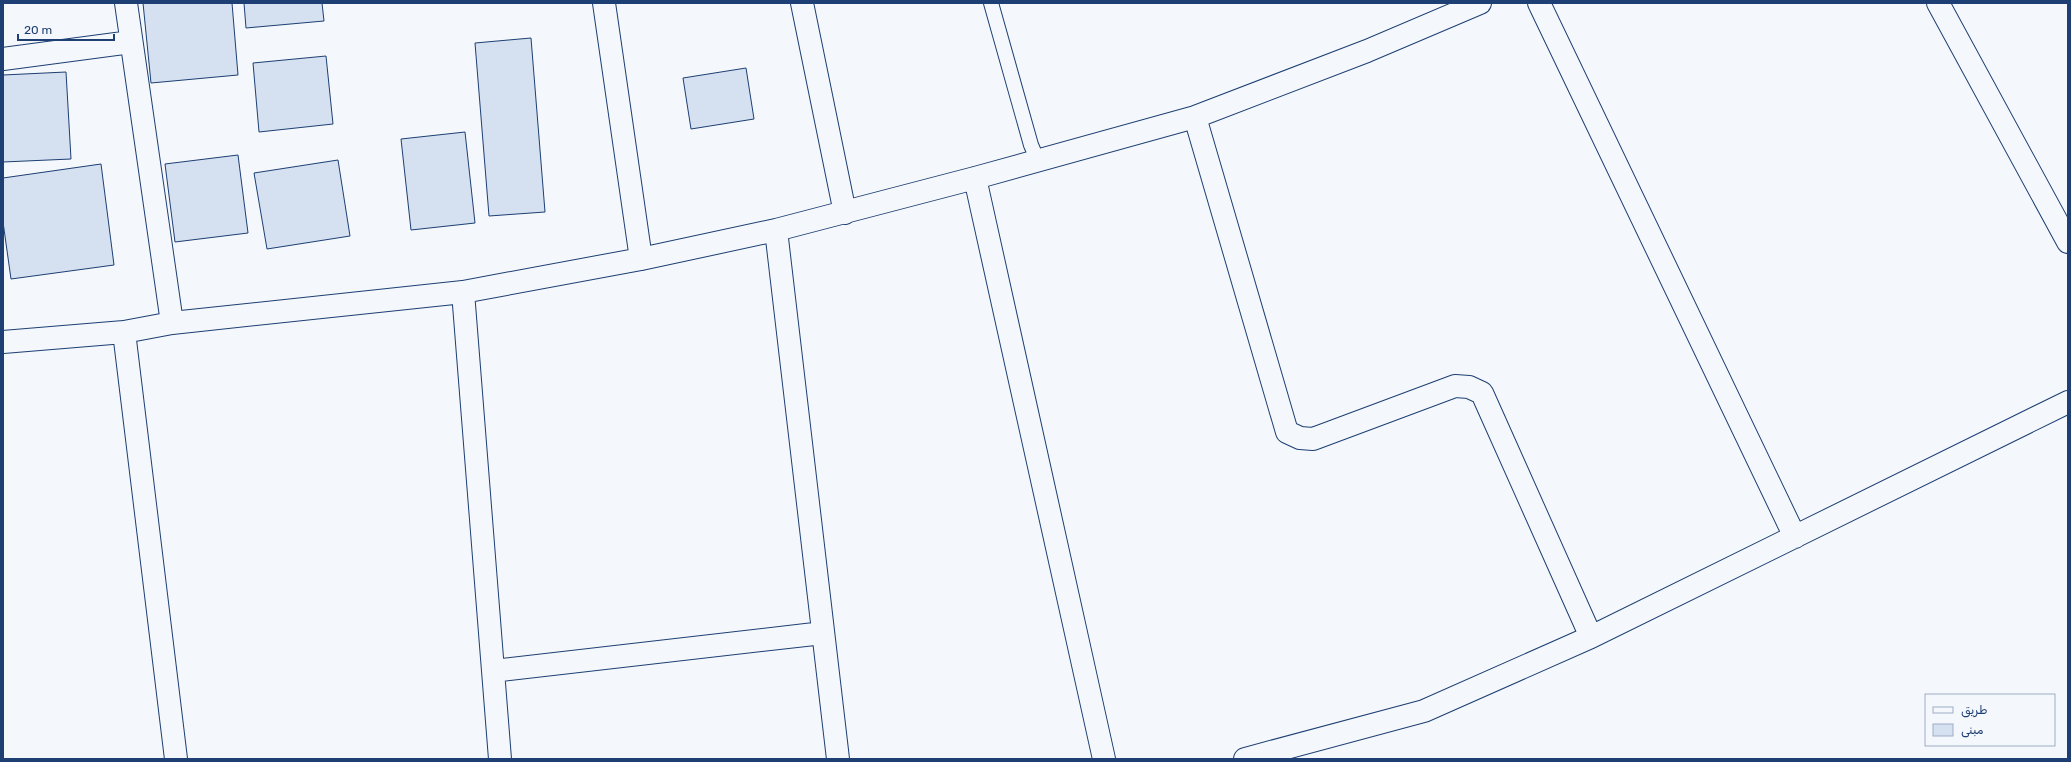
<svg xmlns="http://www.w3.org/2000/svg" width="2071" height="762" font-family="Rubik,Cairo,sans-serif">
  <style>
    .building { fill: #d5e0f0; stroke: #1d3f73 }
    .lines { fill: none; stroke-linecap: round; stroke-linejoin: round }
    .service-casing { stroke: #1d3f73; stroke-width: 16 }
    .minor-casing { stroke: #1d3f73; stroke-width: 24 }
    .service { stroke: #f4f7fb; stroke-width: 14 }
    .minor { stroke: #f4f7fb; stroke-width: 22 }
  </style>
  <rect width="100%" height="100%" fill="#f4f7fb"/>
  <path class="building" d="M143 3H232L238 75 151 83Z
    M244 3H322L324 21 246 28Z
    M531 38 545 212 489 216 475 43Z
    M326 56 333 124 259 132 253 63Z
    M746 68 754 119 691 129 683 78Z
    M66 72 71 159 3 162V75Z
    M465 132 475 223 411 230 401 139Z
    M238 155 248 233 175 242 165 164Z
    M338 160 350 236 267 249 254 173Z
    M101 164 114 265 11 279 3 222V178Z"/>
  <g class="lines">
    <defs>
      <path id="service" d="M991 3 1031 145 1038 161"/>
      <path id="minor" d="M126 3 172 323
        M604 3 641 259
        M802 3 845 213
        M1539 3 1795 537
        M1938 3 2068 242
        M3 59 131 42
        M1195 117 1287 432 1300 438 1313 439 1455 386 1469 387 1482 393 1591 637
        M975 178 1104 759
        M776 230 838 759
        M463 292 500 759
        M124 332 176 759
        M3 342 124 332 172 323 463 292 641 259 776 230 975 178 1195 117 1367 51 1480 3
        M493 671 823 633
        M1245 759 1424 711 1591 637 2068 402"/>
    </defs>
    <use href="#service" class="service-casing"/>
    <use href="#minor" class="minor-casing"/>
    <use href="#service" class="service"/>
    <use href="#minor" class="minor"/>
  </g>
  <rect width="2071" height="762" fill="none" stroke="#1d3f73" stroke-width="8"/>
  <rect x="1925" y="694" width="130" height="52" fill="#f4f7fb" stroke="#9eadc5"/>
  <rect x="1933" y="707" width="20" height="6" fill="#f4f7fb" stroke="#9eadc5"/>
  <text x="1961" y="714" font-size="12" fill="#1d3f73">طريق</text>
  <rect x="1933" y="724" width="20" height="12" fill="#d5e0f0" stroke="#9eadc5"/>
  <text x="1961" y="734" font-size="12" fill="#1d3f73">مبنى</text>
  <path d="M18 34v6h96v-6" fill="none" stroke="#1d3f73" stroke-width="2"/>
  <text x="24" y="34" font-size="12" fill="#1d3f73" stroke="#f4f7fb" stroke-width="3" paint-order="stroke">20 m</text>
</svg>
